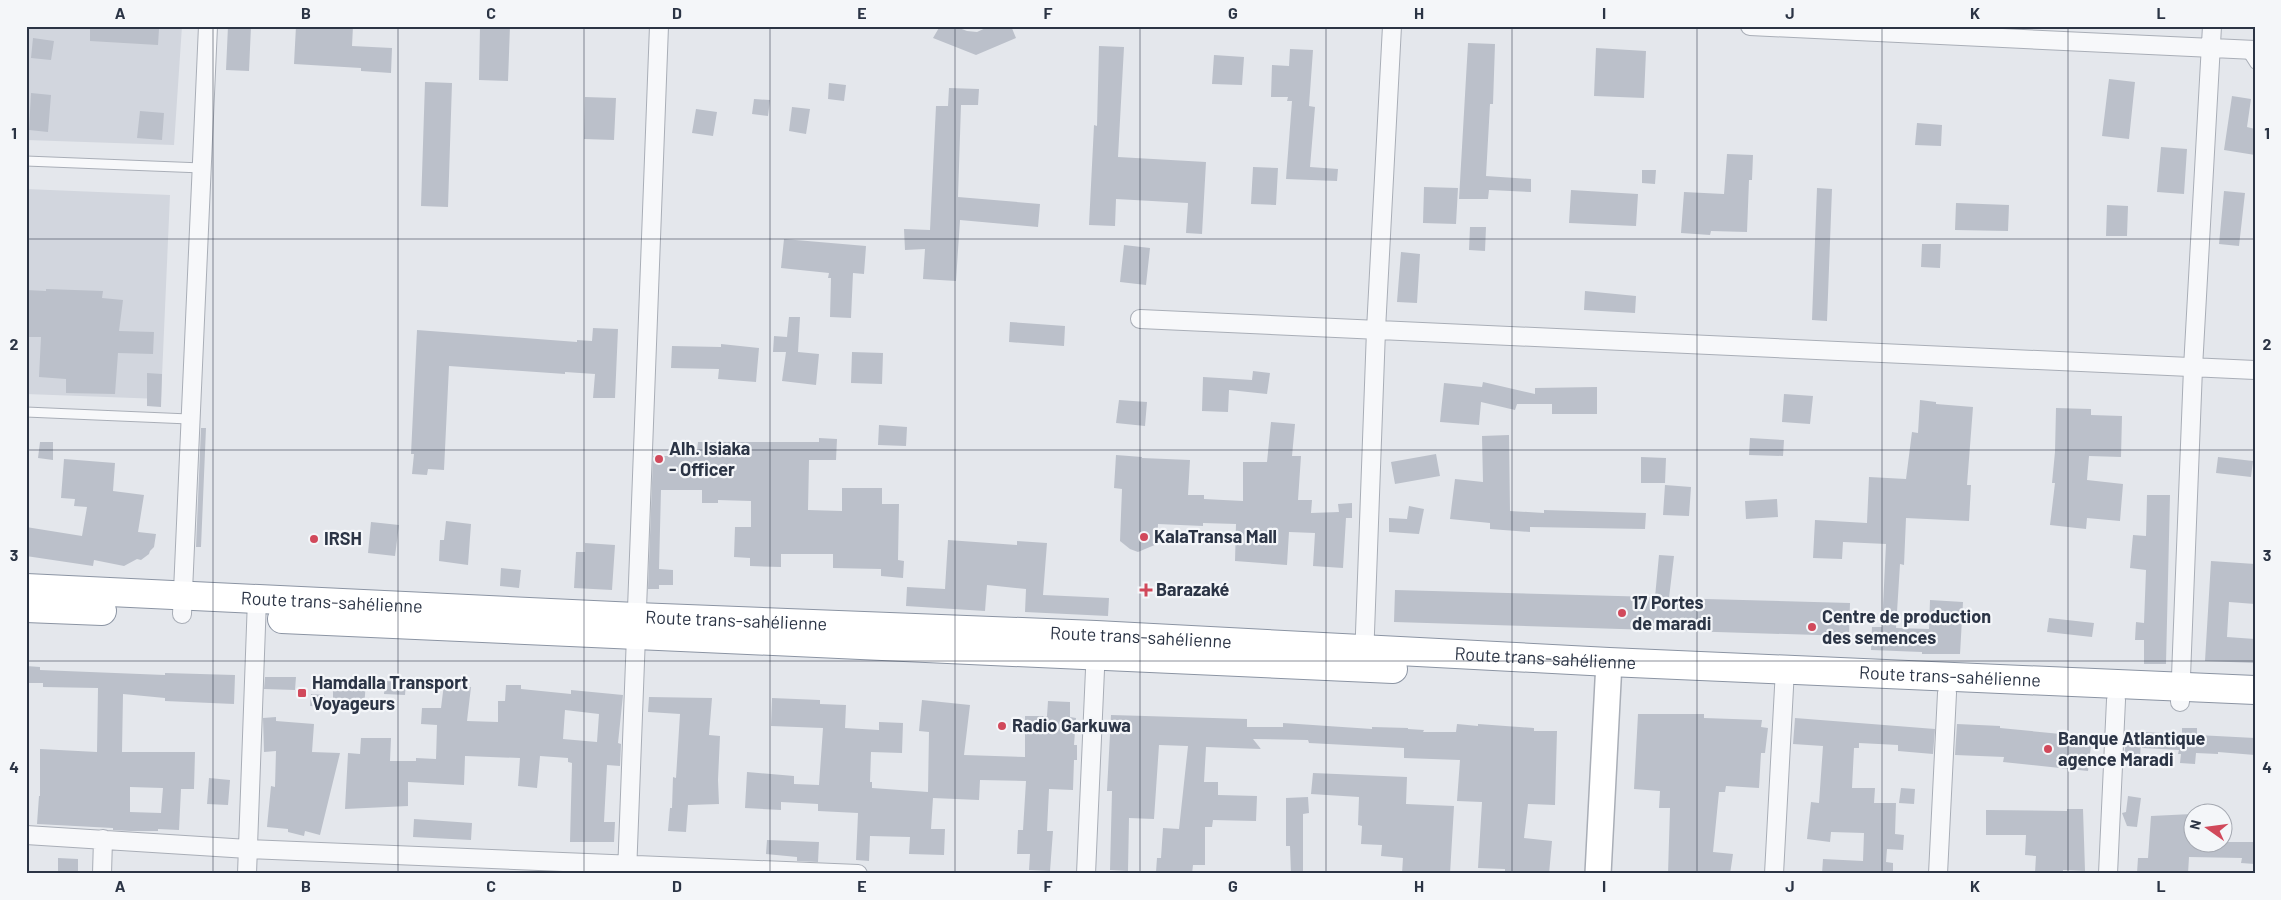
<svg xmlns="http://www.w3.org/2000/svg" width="2281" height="900" font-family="Barlow,sans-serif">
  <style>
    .built { fill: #d2d6de }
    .building { fill: #bbc0ca; fill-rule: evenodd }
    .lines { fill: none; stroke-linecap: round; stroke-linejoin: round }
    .lane-casing { stroke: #a9aeb7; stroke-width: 11 }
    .street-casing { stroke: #a9aeb7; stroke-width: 20 }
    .secondary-casing { stroke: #a9aeb7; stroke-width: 28 }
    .highway-casing { stroke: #8b94a3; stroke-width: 30 }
    .lane { stroke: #f7f8fa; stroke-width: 9 }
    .street { stroke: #f7f8fa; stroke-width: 18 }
    .secondary { stroke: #fff; stroke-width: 25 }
    .highway { stroke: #fff; stroke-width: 28 }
    .grid { fill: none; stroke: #2b3445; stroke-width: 1; stroke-opacity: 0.55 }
    .poi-dot { fill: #d1495b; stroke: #f4f6f9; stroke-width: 2 }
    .labels { text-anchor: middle; stroke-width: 4.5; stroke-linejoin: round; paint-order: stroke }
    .poi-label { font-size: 18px; font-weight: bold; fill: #2b3445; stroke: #f4f6f9; text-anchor: start }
    .street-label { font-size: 18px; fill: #2b3445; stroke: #f4f6f9 }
    .neatline { fill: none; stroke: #2b3445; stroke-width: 2 }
    .grid-label { font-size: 16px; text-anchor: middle; font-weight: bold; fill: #2b3445 }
  </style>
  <rect width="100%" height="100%" fill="#e4e7ec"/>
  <path class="built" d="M26 26H182L174 145 26 140Z
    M26 189 170 195 161 399 26 394Z"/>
  <path class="building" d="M90 26 159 29 158 45 90 41Z
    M228 26H251L249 71 226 70Z
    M296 26H353L352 46 392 48 391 73 361 71V68L294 64Z
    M480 26H510L508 81 479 80Z
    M940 26H954L967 31 977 32 990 26H1011L1016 38 976 55 933 38Z
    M33 38 54 41 51 60 31 58Z
    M1468 43 1495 44 1493 104H1490L1486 176 1531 179V192L1489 190 1488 199H1459Z
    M1099 46 1124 47 1118 157 1206 162 1202 234 1186 233 1188 203 1116 199 1115 226 1089 225 1094 125 1097 126Z
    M1596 48 1646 51 1644 98 1594 96Z
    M1290 49 1313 50 1309 106 1315 107 1310 167 1338 169 1337 181 1286 179 1292 101H1287L1288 97H1271L1272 65 1289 66Z
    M1214 55 1244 57 1242 85 1212 84Z
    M2109 79 2135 82 2129 139 2102 136Z
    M425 82 452 83 448 207 421 206Z
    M829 83 846 85 844 101 828 99Z
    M949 88 979 89 978 105H961L958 197 1040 204 1038 227 960 220 956 281 923 279 925 249 905 250 904 229 930 230 936 106H948Z
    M31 93 51 95 48 132 29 130Z
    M2232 96 2251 99 2247 127 2255 129V155L2224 150Z
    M585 97 616 98 614 140 584 139Z
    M754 99 770 100 768 116 752 114Z
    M792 107 810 109 806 134 789 131Z
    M696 109 717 112 713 136 692 133Z
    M140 111 164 113 162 140 137 138Z
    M1917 123 1942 125 1941 146 1915 145Z
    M2161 147 2187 149 2184 194 2157 192Z
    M1727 154 1753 155 1752 180H1749L1747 232 1711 231 1710 235 1681 233 1684 192 1724 194Z
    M1253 167 1278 168 1276 205 1251 204Z
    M1642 170H1656L1655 184 1642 183Z
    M1424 187 1458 188 1456 224 1423 223Z
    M1817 188 1832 189 1827 321 1812 320Z
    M1571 190 1638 194 1636 226 1569 223Z
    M2224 191 2245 193 2239 246 2219 244Z
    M1956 203 2009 205 2008 231 1955 230Z
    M2107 205 2128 206 2127 236H2106Z
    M1470 227H1486L1485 251 1469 250Z
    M784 239 866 246 864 274 853 273 851 318 830 317 831 278H828L829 273 781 268Z
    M1922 244H1941L1940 268 1921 267Z
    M1124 245 1150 248 1146 285 1120 282Z
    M1401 252 1420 254 1417 303 1397 302Z
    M46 289 103 291 102 298 123 300 119 331 154 332 153 354 118 353 115 394 66 393V379L39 377 41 337H26V290L46 291Z
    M1585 291 1636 296 1635 313 1584 310Z
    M789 317H800L798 352 819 354 816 385 782 381 786 352H773L774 336 787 337Z
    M1010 322 1065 326 1064 346 1009 342Z
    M593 328 618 329 615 398H593L595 374 565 372V374L449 366 444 470 428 469 427 475 412 474 414 454H411L417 330 577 342V340L592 341Z
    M721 344 759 348 756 382 718 379 719 369 671 368 672 346 721 347Z
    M852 352 883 353 882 384 851 383Z
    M1253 371 1270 373 1267 394 1229 390 1228 412 1202 411 1203 377 1252 380Z
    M147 373 162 374 161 407 147 406Z
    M1483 382 1535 394V388L1597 387V414H1552V404H1517L1515 410 1481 402 1479 425 1440 422 1444 383 1482 387Z
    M1784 394 1813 396 1810 424 1782 422Z
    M1119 400 1147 402 1145 426 1116 423Z
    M1920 400 1936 402V404L1973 407 1967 485H1971L1969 521 1906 518 1904 565 1900 564 1896 628 1929 629 1930 600 1963 602 1960 654H1922V652L1871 650 1872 627H1882L1886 544 1843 542 1842 559 1813 558 1815 520 1867 523 1869 477 1906 479 1912 432 1918 433Z
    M2056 408 2091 409V415L2122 416 2121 457 2089 456 2087 480 2123 484 2120 521 2087 518 2086 529 2050 525 2055 483H2052L2055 452Z
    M1271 422 1295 424 1292 456H1301L1298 500H1312L1311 513 1339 512 1338 504 1352 503V518H1346L1343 568 1313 566 1315 533 1289 532 1287 565 1235 561 1236 524 1203 523V526L1158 524 1157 544 1138 552 1130 549 1120 541 1122 489 1114 488 1116 455 1142 457V458L1190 460 1188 495H1204V499L1243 501V462H1267Z
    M879 425 907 427 906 446 878 445Z
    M201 428H206L201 547H196Z
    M1509 435 1510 511 1544 513V510L1646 513 1645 529 1530 527V532L1490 529V523L1450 519 1455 479 1483 482 1482 436Z
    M819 438 837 439 836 460H809L808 510 842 511V488H882V504H899L898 560 904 561 903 578 881 576V569L833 568V554H781V567L750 566V558L734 557 735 527H751V501L718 500V503H702V490H661L659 569 673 570V585H659V589H648L653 456H670V451H697L698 442H819Z
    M1750 438 1784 440 1783 456 1749 455Z
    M40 442H53V460L38 458Z
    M1436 454 1440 476 1395 484 1391 462Z
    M1641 457 1666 458 1665 483H1641Z
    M2218 457 2253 461 2251 477 2216 473Z
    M64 459 115 463 113 491 144 495 138 532 156 534 154 547 150 551 149 554 141 560 137 559 124 566 94 560 93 566 26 556V527L82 536 87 507 74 506 75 499 61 498Z
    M1665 485 1691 487 1689 516 1663 515Z
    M2147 495H2170L2166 664H2144V640H2135L2136 622 2144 623 2146 570 2130 568 2133 535 2146 536Z
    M1777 499 1778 517 1746 519 1745 501Z
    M1409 506 1424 509 1419 534 1389 532V518L1407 519Z
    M446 521 471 524 468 565 439 561 440 540H444Z
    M371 522 399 525 395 556 368 553Z
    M948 540 1017 545V541L1047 543 1043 595 1109 598 1108 616 1025 612 1026 589 987 585 985 611 906 606 907 587 945 589Z
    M585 543 615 545 612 590 574 588 576 552H585Z
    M1659 555 1674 556 1669 598 1850 603 1849 636 1394 622 1395 590 1655 597Z
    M2211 561 2255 564V604L2229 602 2227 637 2255 639V663L2205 661Z
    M501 568 521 570 519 588 500 586Z
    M2049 618 2094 623 2092 637 2047 632Z
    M26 666 40 667V670L165 675V673L235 675 234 704 165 701V698L123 694 122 752H195L194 789H181L179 830 158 829V831H130L113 830V828L37 824 39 796H40V749L97 752 98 688 43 687V683H26ZM130 787 163 788 161 813 130 812Z
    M265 677H296L295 690 264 689Z
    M346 680 366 681 364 709 333 707V681Z
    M385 681 406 682 405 695 384 694Z
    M444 684 471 687 467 721 498 722V701H505L506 685H521V689L571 694V690L623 695 618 743 621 744 620 766 607 765 604 822H615L614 842H570L572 763 568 762V758L540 756 537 788 518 786 520 758 465 756 464 785 408 782V806L345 809 348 753 360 754 361 738H391L390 761H416V758L436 759 437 725 421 724 422 708H441ZM565 710 599 714 597 742 563 739Z
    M311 694 325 695 324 707 310 706Z
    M649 697 712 698 709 735 720 736 718 780 719 804 688 805 686 832 668 831 670 808H672L673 777 676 778 680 714 648 712Z
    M772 698 820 700V704L846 705 845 728 879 730V722L903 723 902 753 871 752 870 782H872V788L928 792 929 732 919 731 922 700 970 705 964 755 1025 757V716H1047L1048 701 1070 702V717L1076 718 1074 745H1077V760H1074L1073 790 1049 789 1047 831H1053L1050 871 1029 870 1030 854H1017L1018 830H1023L1026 781 980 780 979 800 933 798 931 829H945L944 855 909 854 910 837 870 836 869 861 856 860 858 813 818 811V804L781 802V810L745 808 747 772 794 776V784L819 785 823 728 771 726Z
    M1638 714H1704V718L1762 720 1761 727 1768 728 1765 753H1761L1759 788 1726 786 1725 792H1719L1713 852 1733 854 1730 874 1688 872V874H1668L1670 808H1659L1660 791 1634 789Z
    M1111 715 1247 719V727H1283V723L1372 729V727L1408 728V729L1424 730 1423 732H1456L1457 724 1478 726V724L1534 728V731H1557L1555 805 1528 804 1524 838 1552 841 1549 874H1505V869L1478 868 1482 802 1457 801 1460 760 1404 758V748L1309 743 1308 740 1253 739 1261 749 1206 747 1204 782H1218V795L1257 796 1256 821 1213 820 1212 827H1205V865H1193L1192 874 1156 872 1157 858H1161L1163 828 1179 829 1188 746 1159 745 1154 819 1129 818 1128 871 1110 870 1112 791H1107Z
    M276 717V721L314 724 312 752 340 753 320 835 305 831 304 836 288 832V829L267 827 271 786 275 787 276 751 264 752 263 718Z
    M1795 718 1935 729 1933 754 1898 751V745L1859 743V748H1854L1852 788H1875L1874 803H1896L1895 834 1904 835 1903 850 1887 849 1886 862 1893 863V874H1822L1823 859 1863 861 1864 833 1831 832 1830 842 1807 839 1811 802 1819 803 1823 746 1793 744Z
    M1957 724 2000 726V728L2092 737 2088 771 2003 762 2004 757 1955 755Z
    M2182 728H2197V735L2255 738V755L2218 752V754L2196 753 2195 764 2180 763 2181 754H2178L2179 750 2142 748 2143 732 2182 734Z
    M2126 735 2141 737 2140 762H2124Z
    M1313 773 1407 777 1406 804 1454 806 1450 874H1402L1403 858 1381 856 1382 845 1361 844 1362 826 1358 825 1359 797 1311 794Z
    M209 778 230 780 228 805 207 804Z
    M1901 788 1915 789 1914 804 1899 803Z
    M2128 796 2141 798 2137 827 2127 826 2122 813 2126 812Z
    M1308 797 1309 813 1303 814V874H1291L1290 846H1286V798Z
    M2067 809H2083L2085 871 2063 870V874L2035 873 2036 856 2025 855 2026 835H1986V810L2067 811Z
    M2192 814 2189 842H2255V864L2241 863 2242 858 2189 857 2188 874 2137 873 2138 858H2148L2151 816Z
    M414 819 472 823 471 840 413 837Z
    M767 840 819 842 818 862 797 861V857L766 854Z
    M58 858 78 859V874H58Z"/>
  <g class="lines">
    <defs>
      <path id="lane" d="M2246 50 2255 64
        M26 161 202 168
        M26 412 189 419"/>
      <path id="street" d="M1750 26 2255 50
        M1140 319 2255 370
        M182 614 208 26
        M1364 660 1376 330 1392 26
        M2180 702 2193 368 2212 26
        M26 835 248 849 858 874
        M102 874 103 839
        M247 874 257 599
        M627 874 659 26
        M1086 874 1096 647
        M1774 874 1785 669
        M1938 874 1947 693
        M2108 874 2116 700"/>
      <path id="secondary" d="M1598 874 1609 662"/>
      <g id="highway">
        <path id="s1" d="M26 588 636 617 1096 635 1609 662 2255 690"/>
        <path d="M26 608 102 611"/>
        <path d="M282 619 1393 669"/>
      </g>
    </defs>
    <use href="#lane" class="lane-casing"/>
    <use href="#street" class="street-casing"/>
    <use href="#secondary" class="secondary-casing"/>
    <use href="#highway" class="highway-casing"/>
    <use href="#lane" class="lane"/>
    <use href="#street" class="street"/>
    <use href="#secondary" class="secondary"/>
    <use href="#highway" class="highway"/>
  </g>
  <path class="grid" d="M213 26V874M398 26V874M584 26V874M770 26V874M955 26V874M1140 26V874M1326 26V874M1512 26V874M1697 26V874M1882 26V874M2068 26V874M26 239H2255M26 450H2255M26 661H2255"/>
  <g class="poi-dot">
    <circle cx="659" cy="459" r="5"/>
    <circle cx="1144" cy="537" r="5"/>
    <circle cx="314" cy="539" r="5"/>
    <path d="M1143.5 582.5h5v5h5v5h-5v5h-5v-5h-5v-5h5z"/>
    <circle cx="1622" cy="613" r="5"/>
    <circle cx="1812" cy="627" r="5"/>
    <rect x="297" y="688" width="10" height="10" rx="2.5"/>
    <circle cx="1002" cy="726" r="5"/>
    <circle cx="2048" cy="749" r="5"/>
  </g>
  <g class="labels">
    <g class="poi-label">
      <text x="669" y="455">Alh. Isiaka<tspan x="669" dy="21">- Officer</tspan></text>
      <text x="1154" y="543">KalaTransa Mall</text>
      <text x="324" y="545">IRSH</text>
      <text x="1156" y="596">Barazaké</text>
      <text x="1632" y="609">17 Portes<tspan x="1632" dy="21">de maradi</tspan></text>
      <text x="1822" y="623">Centre de production<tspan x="1822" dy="21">des semences</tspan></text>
      <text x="312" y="689">Hamdalla Transport<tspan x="312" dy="21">Voyageurs</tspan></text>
      <text x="1012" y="732">Radio Garkuwa</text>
      <text x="2058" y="745">Banque Atlantique<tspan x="2058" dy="21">agence Maradi</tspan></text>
    </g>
    <g class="street-label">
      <text dy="6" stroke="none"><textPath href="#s1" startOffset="306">Route trans-sahélienne</textPath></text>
      <text dy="6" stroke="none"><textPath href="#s1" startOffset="711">Route trans-sahélienne</textPath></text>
      <text dy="6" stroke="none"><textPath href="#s1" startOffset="1116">Route trans-sahélienne</textPath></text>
      <text dy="6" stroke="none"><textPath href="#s1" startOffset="1521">Route trans-sahélienne</textPath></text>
      <text dy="6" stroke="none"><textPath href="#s1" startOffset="1926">Route trans-sahélienne</textPath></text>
    </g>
  </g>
  <rect width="2281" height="900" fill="none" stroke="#f4f6f9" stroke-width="55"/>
  <g transform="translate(2208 828) rotate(284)"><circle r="24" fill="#f4f6f9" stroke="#a4a8b1"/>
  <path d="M0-4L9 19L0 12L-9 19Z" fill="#d1495b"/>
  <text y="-8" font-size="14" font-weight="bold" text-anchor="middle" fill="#2b3445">N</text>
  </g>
  <rect x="28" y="28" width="2226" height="844" class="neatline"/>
  <g class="grid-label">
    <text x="120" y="19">A</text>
    <text x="306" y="19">B</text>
    <text x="491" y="19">C</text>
    <text x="677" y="19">D</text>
    <text x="862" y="19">E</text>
    <text x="1048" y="19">F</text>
    <text x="1233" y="19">G</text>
    <text x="1419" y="19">H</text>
    <text x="1604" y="19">I</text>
    <text x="1790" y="19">J</text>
    <text x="1975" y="19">K</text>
    <text x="2161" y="19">L</text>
    <text x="14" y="139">1</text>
    <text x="2267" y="139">1</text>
    <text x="14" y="350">2</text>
    <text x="2267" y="350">2</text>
    <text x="14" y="561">3</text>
    <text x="2267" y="561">3</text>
    <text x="14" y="773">4</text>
    <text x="2267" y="773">4</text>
    <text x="120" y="892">A</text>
    <text x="306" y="892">B</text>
    <text x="491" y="892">C</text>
    <text x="677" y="892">D</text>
    <text x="862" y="892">E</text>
    <text x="1048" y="892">F</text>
    <text x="1233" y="892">G</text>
    <text x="1419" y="892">H</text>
    <text x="1604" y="892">I</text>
    <text x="1790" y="892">J</text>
    <text x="1975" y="892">K</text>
    <text x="2161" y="892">L</text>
  </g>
</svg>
